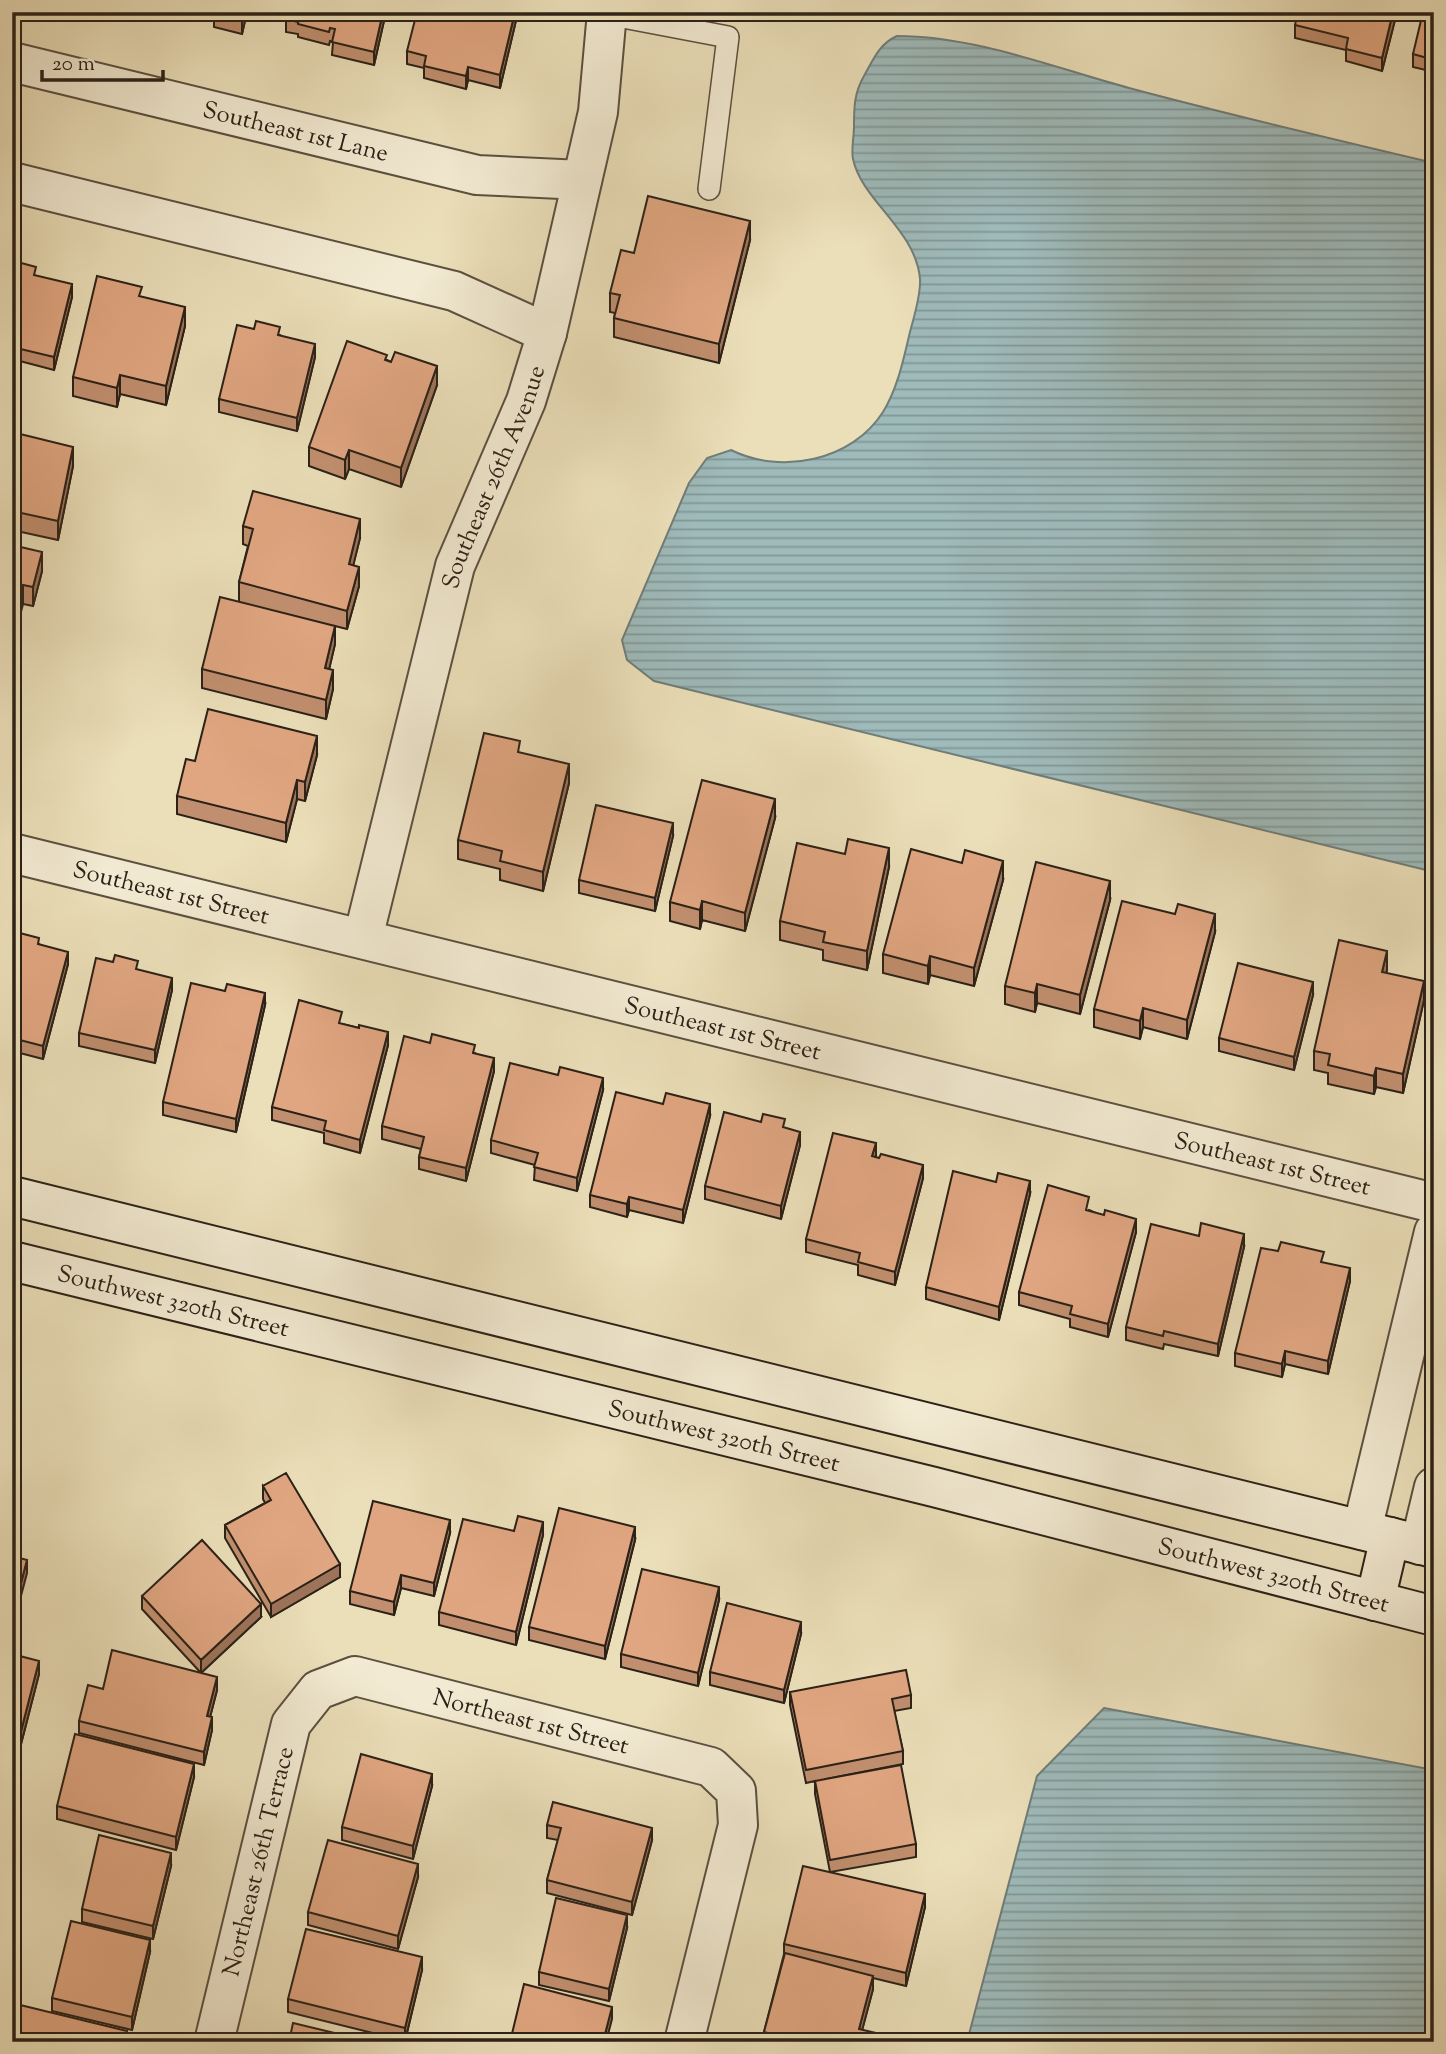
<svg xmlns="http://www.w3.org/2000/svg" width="1446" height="2054" font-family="'Sorts Mill Goudy',serif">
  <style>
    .water { fill: url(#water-rules); stroke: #707d79; stroke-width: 2 }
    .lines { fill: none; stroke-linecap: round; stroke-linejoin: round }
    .lane-casing { stroke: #5b5040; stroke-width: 24 }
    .street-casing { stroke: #5b5040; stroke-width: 42 }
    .secondary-casing { stroke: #2b2117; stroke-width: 42 }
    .lane { stroke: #f2ead2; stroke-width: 21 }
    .street { stroke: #f2ead2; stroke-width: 38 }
    .secondary { stroke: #f2ead2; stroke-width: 38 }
    .wall { fill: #c18f6f; stroke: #2b2117; stroke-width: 2 }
    .shaded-wall { fill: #9d745a; stroke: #2b2117; stroke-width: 2 }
    .building { fill: #e0a681; stroke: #2b2117; stroke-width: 2 }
    .labels { text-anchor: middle; stroke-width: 5; stroke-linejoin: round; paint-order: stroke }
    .street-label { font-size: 24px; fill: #2b2117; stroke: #f2ead2 }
  </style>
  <defs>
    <pattern id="water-rules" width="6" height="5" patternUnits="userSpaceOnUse" patternTransform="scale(1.75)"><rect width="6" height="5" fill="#9ebaba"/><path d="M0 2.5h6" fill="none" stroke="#819796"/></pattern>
  </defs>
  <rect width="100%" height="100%" fill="#ebdfb9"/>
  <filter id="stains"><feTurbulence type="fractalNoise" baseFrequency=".00286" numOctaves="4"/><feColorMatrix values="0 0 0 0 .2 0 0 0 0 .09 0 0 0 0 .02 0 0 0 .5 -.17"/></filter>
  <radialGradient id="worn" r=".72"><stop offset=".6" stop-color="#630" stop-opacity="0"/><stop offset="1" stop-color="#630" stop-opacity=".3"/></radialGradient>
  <path class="water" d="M897 36C975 36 1055 68 1129 88 1230 115 1332 139 1434 163V872L654 681 627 660 622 640 689 483 707 458 731 450C781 475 852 461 883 412 897 389 903 362 909 336 913 319 921 297 920 279 916 230 862 201 853 159 851 149 854 137 854 127 854 108 854 93 864 76 873 60 879 44 897 36Z
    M1104 1708 1434 1770V2042H967L1037 1776Z"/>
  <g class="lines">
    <defs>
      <path id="lane" d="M607 14 728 37 709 189"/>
      <g id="street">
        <path id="s1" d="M12 62 477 175 582 180"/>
        <path d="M12 182 454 291 547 333"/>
        <path id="s2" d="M12 853 1434 1203"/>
        <path id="s3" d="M363 938 455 566 526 401 547 333 598 112 607 12"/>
        <path d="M1362 1530 1434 1232"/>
        <path d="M1420 1545 1434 1487"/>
        <path id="s4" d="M214 2042 291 1724 318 1690 355 1676 711 1767 736 1791 738 1825 684 2042"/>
      </g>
      <g id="secondary">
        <path d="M12 1196 1434 1548"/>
        <path id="s5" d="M12 1261 934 1487 1434 1616"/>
        <path d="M1375 1601 1390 1537"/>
      </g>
    </defs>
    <use href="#lane" class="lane-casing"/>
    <use href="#street" class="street-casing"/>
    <use href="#secondary" class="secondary-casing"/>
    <use href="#lane" class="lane"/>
    <use href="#street" class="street"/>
    <use href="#secondary" class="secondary"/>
  </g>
  <path class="wall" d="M189 12H213L212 18Z
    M214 12H247L242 34 214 27Z
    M386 12 374 65 332 55 333 42 330 41 329 45 298 37V34L286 32V19Z
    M518 12 500 88 468 80 466 89 424 78V68L407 64V51Z
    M1397 12 1382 71 1346 61V50L1295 38V25Z
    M1434 12V72L1413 67V54Z
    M750 240 719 363 614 337V318L615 313 610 312V293L634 253Z
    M12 267 36 276 72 297 54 370 12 359Z
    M142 297 185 326 166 405 120 394 117 407 73 396V377Z
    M280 335 315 357 297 431 219 412V399Z
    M387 360 437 385 401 487 349 469 345 479 309 466V447Z
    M12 432 73 466 58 540 12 530Z
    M243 526 360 538 353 565 359 586 347 629 335 626V644L329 669 333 689 326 719 202 688V669L239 601V582L248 546 243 544Z
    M12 545 42 571 33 606 23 604Z
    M520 753 569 783 543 891 500 880V869L458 859V840Z
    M317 755 305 801 297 799 286 842 177 814V796Z
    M775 818 745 931 702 920 700 929 670 921V902Z
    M673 836 655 911 579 893V880Z
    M889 867 867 970 823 960V950L780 940V921Z
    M1003 880 974 986 930 975 928 984 883 973V954Z
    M1110 900 1080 1014 1037 1003 1035 1012 1005 1004V986Z
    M12 931 39 944 68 964 43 1059 12 1051Z
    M1215 932 1187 1039 1143 1027 1140 1039 1094 1027V1009Z
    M138 970 172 990 155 1063 79 1046V1033Z
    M1387 970 1386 973 1424 1000 1403 1093 1376 1087 1374 1094 1328 1084V1073L1314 1070V1051Z
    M1313 995 1294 1070 1219 1051V1038Z
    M265 1005 236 1132 163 1115V1102Z
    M342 1024 359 1028 388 1045 360 1153 324 1143V1133L272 1120V1107Z
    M475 1053 494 1071 466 1181 419 1169V1157L421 1149 382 1139V1126Z
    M603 1090 577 1191 534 1180 535 1165 491 1153V1140Z
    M710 1116 683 1223 629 1210 627 1217 590 1207V1195Z
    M785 1128 800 1145 781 1219 705 1199V1186Z
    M875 1157 923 1178 895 1285 858 1275V1265L806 1252V1239Z
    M1030 1194 999 1320 926 1299V1287Z
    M1089 1210 1136 1232 1108 1337 1070 1327V1319L1019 1305V1292Z
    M1244 1247 1218 1356 1164 1344 1163 1349 1126 1340V1327Z
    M1324 1263 1350 1281 1328 1374 1285 1364 1282 1377 1235 1366V1353Z
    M263 1486 340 1577 271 1617 225 1538V1525L265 1503 263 1499Z
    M514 1531 543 1535 516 1645 439 1625V1612Z
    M450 1533 434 1596 401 1588 394 1615 350 1604V1591Z
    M635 1540 605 1659 529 1640V1627Z
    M142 1596 261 1617 201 1673 142 1609Z
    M719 1600 698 1686 621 1667V1654Z
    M801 1634 784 1703 710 1685V1672Z
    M12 1654 39 1674 20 1748 12 1746Z
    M103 1689 217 1690 210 1717 212 1730 204 1765 79 1733V1721Z
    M790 1692 911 1695V1708L894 1711 903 1751V1764L826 1779 916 1844V1857L830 1872 925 1907 906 1986 873 1978V1989L862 2030 876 2042H764V2032L784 1954V1944L830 1872 815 1794V1781L806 1783 790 1705Z
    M194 1777 176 1850 57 1819V1806Z
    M432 1786 413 1859 342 1840V1827Z
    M547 1825 652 1840 632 1915 547 1893V1880L558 1840 547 1838Z
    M171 1866 153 1939 82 1922V1909Z
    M418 1877 398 1949 308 1925V1912Z
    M627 1928 609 2001 539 1985V1972Z
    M150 1952 132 2030 52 2011V1998Z
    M422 1970 405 2041 288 2012V1999Z"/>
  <path class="shaded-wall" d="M244 12H247L242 34V21Z
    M383 12H386L374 65V52Z
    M515 12H518L500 88V75Z
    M1393 12H1397L1382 71V58Z
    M468 67V80L466 89V76Z
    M750 221V240L719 363V344Z
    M72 284V297L54 370V357Z
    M185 307V326L166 405V386Z
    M315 344V357L297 431V418Z
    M437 366V385L401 487V468Z
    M120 375V394L117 407V388Z
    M73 447V466L58 540V521Z
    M349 450V469L345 479V460Z
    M360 519V538L349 583V564Z
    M42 552V571L33 606V587Z
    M359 567V586L347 629V611Z
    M23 585V604L12 646V627Z
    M335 626V644L325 687V668Z
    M18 661V679L12 705V686Z
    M333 670V689L326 719V700Z
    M317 736V755L305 801V782Z
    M569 764V783L543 891V872Z
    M297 780V799L286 842V823Z
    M775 799V818L745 931V913Z
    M673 823V836L655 911V898Z
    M889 848V867L867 970V951Z
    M1003 861V880L974 986V968Z
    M1110 881V900L1080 1014V995Z
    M702 901V920L700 929V910Z
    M1215 914V932L1187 1039V1020Z
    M1387 951V970L1382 991V972Z
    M68 952V964L43 1059V1046Z
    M930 956V975L928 984V966Z
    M172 978V990L155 1063V1050Z
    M1424 981V1000L1403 1093V1074Z
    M1313 982V995L1294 1070V1057Z
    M1037 984V1003L1035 1012V993Z
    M265 993V1005L236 1132V1119Z
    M1143 1008V1027L1140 1039V1021Z
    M388 1032V1045L360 1153V1140Z
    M494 1058V1071L466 1181V1168Z
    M1376 1068V1087L1374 1094V1076Z
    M603 1078V1090L577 1191V1178Z
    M710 1104V1116L683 1223V1210Z
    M800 1132V1145L781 1219V1206Z
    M876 1143V1156L872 1169V1156Z
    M923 1165V1178L895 1285V1272Z
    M1030 1181V1194L999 1320V1307Z
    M629 1197V1210L627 1217V1204Z
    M1136 1219V1232L1108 1337V1324Z
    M1244 1234V1247L1218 1356V1344Z
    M1350 1268V1281L1328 1374V1361Z
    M1285 1351V1364L1282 1377V1364Z
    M450 1520V1533L434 1596V1583Z
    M543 1522V1535L516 1645V1632Z
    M635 1527V1540L605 1659V1646Z
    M27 1560V1573L12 1630V1617Z
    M340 1564V1577L271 1617V1604Z
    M401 1575V1588L394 1615V1602Z
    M719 1587V1600L698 1686V1673Z
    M261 1604V1617L201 1673V1660Z
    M801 1622V1634L784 1703V1690Z
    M39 1661V1674L20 1748V1735Z
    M217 1677V1690L207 1729V1716Z
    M212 1717V1730L204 1765V1752Z
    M194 1764V1777L176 1850V1837Z
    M432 1774V1786L413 1859V1846Z
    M652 1828V1840L632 1915V1902Z
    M171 1853V1866L153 1939V1926Z
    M418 1864V1877L398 1949V1936Z
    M925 1894V1907L906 1986V1973Z
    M627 1915V1928L609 2001V1989Z
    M150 1940V1952L132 2030V2017Z
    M422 1957V1970L405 2041V2028Z
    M873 1976V1989L859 2042V2029Z
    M612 2007V2019L606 2042H603Z"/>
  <path class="building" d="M214 12H244L242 21 214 14Z
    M288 12H383L374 52 332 42 335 29 330 28 329 32 298 24V22L286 19Z
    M417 12H515L500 75 468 67 466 76 424 66 426 56 407 51Z
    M1298 12H1393L1382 58 1346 49 1348 38 1295 25Z
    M1423 12H1434V60L1413 54Z
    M648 196 750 221 719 344 614 318 620 295 610 293 621 250 634 253Z
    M14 261 36 267 34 275 72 284 54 357 12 347V267Z
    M97 276 142 287 139 296 185 307 166 386 120 375 117 388 73 377Z
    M256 321 280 327 278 335 315 344 297 418 219 399 237 325 254 329Z
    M347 341 387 355 385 360 391 362 395 352 437 366 401 468 349 450 345 460 309 447Z
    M12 432 73 447 58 521 12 511Z
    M253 491 360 519 349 564 359 567 347 611 239 582 253 529 243 526Z
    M12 545 42 552 33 587 23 585 12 627Z
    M220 597 335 626 325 668 333 670 326 700 202 669Z
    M12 659 18 661 12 686Z
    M208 709 317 736 305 782 297 780 286 823 177 796 186 759 195 761Z
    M484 733 520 741 518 752 569 764 543 872 500 861 502 851 458 840Z
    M702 780 775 799 745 913 702 901 700 910 670 902Z
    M596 805 673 823 655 898 579 880Z
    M848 839 889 848 867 951 823 942 825 932 780 921 797 843 845 854Z
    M911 849 962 863 965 850 1003 861 974 968 930 956 928 966 883 954Z
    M1036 862 1110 881 1080 995 1037 984 1035 993 1005 986Z
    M1122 901 1175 914 1178 904 1215 914 1187 1020 1143 1008 1140 1021 1094 1009Z
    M12 931 39 938 38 944 68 952 43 1046 12 1038Z
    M1339 940 1387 951 1382 972 1424 981 1403 1074 1376 1068 1374 1076 1328 1065 1330 1054 1314 1051Z
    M115 955 138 961 136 969 172 978 155 1050 79 1033 96 958 113 962Z
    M1238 963 1313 982 1294 1057 1219 1038Z
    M191 983 225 991 227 984 265 993 236 1119 163 1102Z
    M299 1000 342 1012 339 1023 359 1028V1025L388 1032 360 1140 324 1130 326 1121 272 1107Z
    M432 1034 475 1045 473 1053 494 1058 466 1168 419 1157 424 1137 382 1126 404 1036 430 1043Z
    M510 1063 558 1075 560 1067 603 1078 577 1178 534 1167 538 1153 491 1140Z
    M616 1092 663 1104 666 1093 710 1104 683 1210 629 1197 627 1204 590 1195Z
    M724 1112 761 1122 763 1114 785 1119 783 1127 800 1132 781 1206 705 1186Z
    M833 1133 876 1143 872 1156 879 1158 881 1154 923 1165 895 1272 858 1262 860 1253 806 1239Z
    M953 1171 996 1182 998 1173 1030 1181 999 1307 926 1287Z
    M1048 1185 1089 1197 1086 1210 1104 1215 1105 1210 1136 1219 1108 1324 1070 1314 1072 1306 1019 1292Z
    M1201 1223 1244 1234 1218 1344 1164 1331 1163 1336 1126 1327 1151 1224 1199 1236Z
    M1281 1242 1324 1252 1321 1262 1350 1268 1328 1361 1285 1351 1282 1364 1235 1353 1261 1248 1278 1251Z
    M286 1473 340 1564 271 1604 225 1525 271 1500 263 1486Z
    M373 1501 450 1520 434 1583 401 1575 394 1602 350 1591Z
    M559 1508 635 1527 605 1646 529 1627Z
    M518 1516 543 1522 516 1632 439 1612 463 1519 514 1531Z
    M202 1540 261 1604 201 1660 142 1596Z
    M12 1556 27 1560 12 1617Z
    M642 1569 719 1587 698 1673 621 1654Z
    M727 1603 801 1622 784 1690 710 1672Z
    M112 1650 217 1677 207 1716 212 1717 204 1752 79 1721 88 1685 103 1689Z
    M12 1654 39 1661 20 1735 12 1733Z
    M906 1670 911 1695 892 1699 903 1751 806 1770 790 1692Z
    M75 1734 194 1764 176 1837 57 1806Z
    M361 1754 432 1774 413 1846 342 1827Z
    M901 1765 916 1844 830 1860 815 1781Z
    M553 1802 652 1828 632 1902 547 1880 561 1828 547 1825Z
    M99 1835 171 1853 153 1926 82 1909Z
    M328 1840 418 1864 398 1936 308 1912Z
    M803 1866 925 1894 906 1973 784 1944Z
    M556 1898 627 1915 609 1989 539 1972Z
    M71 1921 150 1940 132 2017 52 1998Z
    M306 1929 422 1957 405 2028 288 1999Z
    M785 1953 873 1976 859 2029 876 2033 874 2042H801L764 2032Z
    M524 1984 612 2007 603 2042H510Z
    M12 2003 127 2031 125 2042H12Z
    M293 2023 372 2042H289Z"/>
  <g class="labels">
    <g class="street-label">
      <text dy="8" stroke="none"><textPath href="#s1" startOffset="292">Southeast 1st Lane</textPath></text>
      <text dy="8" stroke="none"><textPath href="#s3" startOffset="480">Southeast 26th Avenue</textPath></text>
      <text dy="8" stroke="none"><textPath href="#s2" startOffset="164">Southeast 1st Street</textPath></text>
      <text dy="8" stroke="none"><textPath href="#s2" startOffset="732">Southeast 1st Street</textPath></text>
      <text dy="8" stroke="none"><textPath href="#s2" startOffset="1298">Southeast 1st Street</textPath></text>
      <text dy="8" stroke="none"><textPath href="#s5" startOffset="166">Southwest 320th Street</textPath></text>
      <text dy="8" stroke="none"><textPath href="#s5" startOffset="733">Southwest 320th Street</textPath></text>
      <text dy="8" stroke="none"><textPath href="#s5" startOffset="1300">Southwest 320th Street</textPath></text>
      <text dy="8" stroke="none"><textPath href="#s4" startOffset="592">Northeast 1st Street</textPath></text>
      <text dy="8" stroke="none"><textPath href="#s4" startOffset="186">Northeast 26th Terrace</textPath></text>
    </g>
  </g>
  <rect width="1446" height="2054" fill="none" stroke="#ebdfb9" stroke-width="42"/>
  <rect x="14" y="14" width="1418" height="2026" fill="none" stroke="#2b2117" stroke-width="3.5"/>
  <rect x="21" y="21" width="1404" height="2012" fill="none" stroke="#2b2117" stroke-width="2"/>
  <path d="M42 70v10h121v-10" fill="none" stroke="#2b2117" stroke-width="3.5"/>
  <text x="52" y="70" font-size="21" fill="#2b2117" stroke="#f2ead2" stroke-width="5" paint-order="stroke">20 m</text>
  <rect width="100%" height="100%" filter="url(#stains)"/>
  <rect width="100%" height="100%" fill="url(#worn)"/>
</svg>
